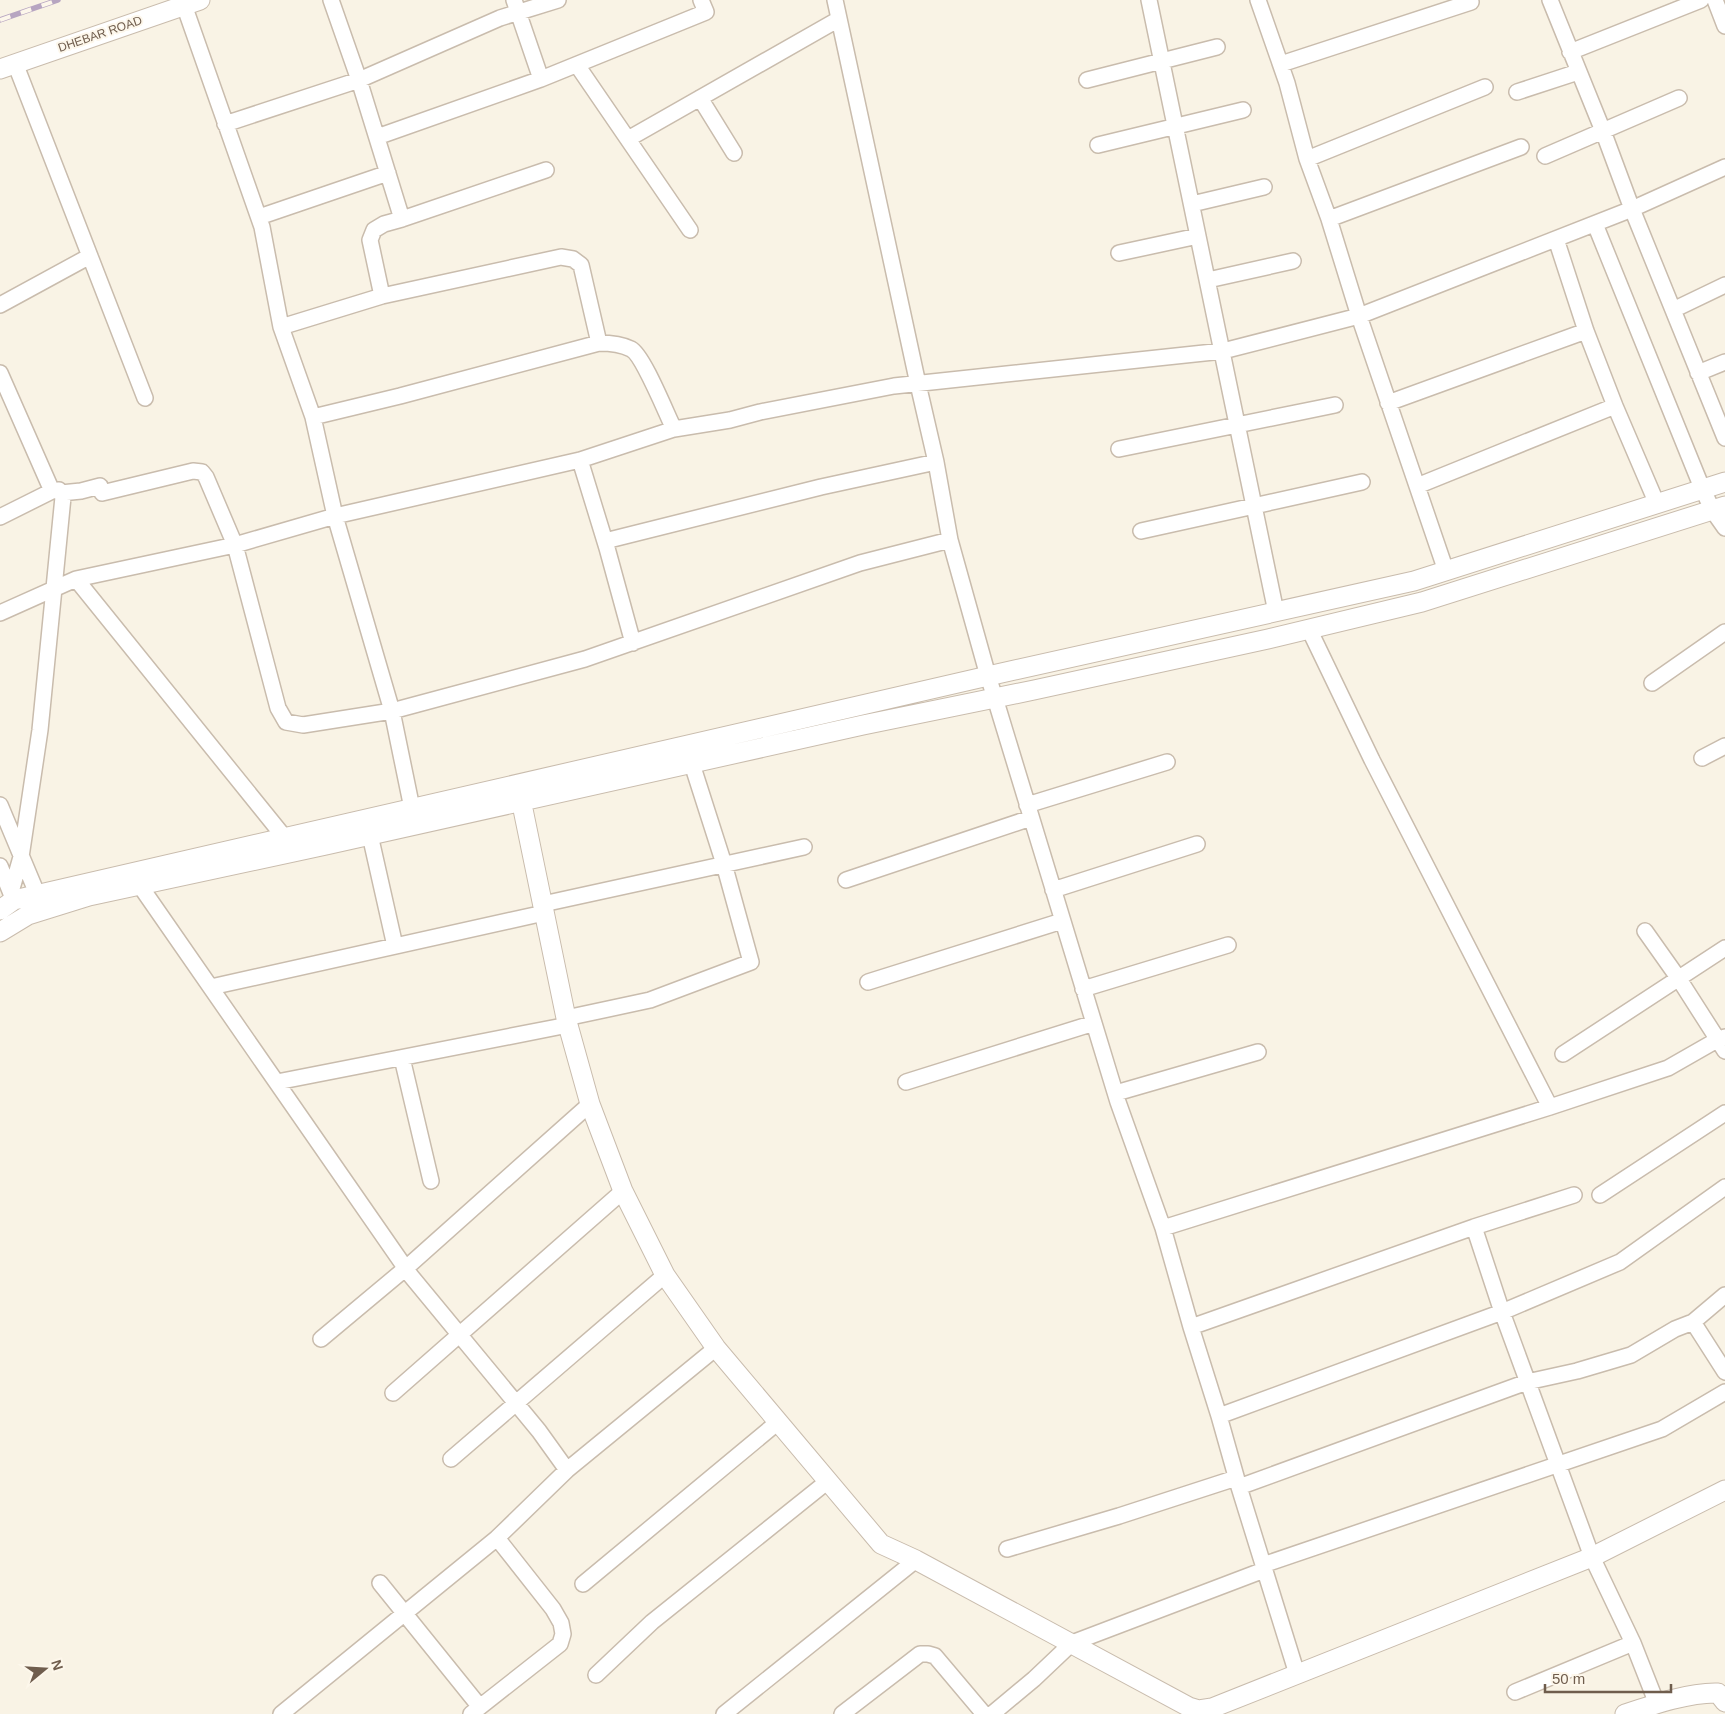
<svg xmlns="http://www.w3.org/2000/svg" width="1725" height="1714" font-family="Arial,sans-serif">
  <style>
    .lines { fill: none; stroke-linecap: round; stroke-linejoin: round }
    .minor-casing { stroke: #c9bcad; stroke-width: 18 }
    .tertiary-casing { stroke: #c9bcad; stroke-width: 21 }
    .minor { stroke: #fff; stroke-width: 15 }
    .tertiary { stroke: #fff; stroke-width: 19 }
    .rail-casing { stroke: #b7a5c1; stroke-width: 5.5 }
    .rail { stroke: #fdf7eb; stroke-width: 4; stroke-dasharray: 11; stroke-linecap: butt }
    .labels { text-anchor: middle; stroke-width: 4; stroke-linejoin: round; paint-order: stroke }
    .street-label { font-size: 12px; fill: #6f5d4d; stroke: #fdf7eb }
  </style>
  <rect width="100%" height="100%" fill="#f9f3e5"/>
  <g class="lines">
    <defs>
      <path id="minor" d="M331 0 359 80 402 219
        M835 0 918 384 936 462 950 540 988 676 995 698 1118 1102 1163 1228 1191 1327 1219 1416 1239 1487 1297 1674
        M1149 0 1276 612
        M1258 0 1287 83 1307 159 1329 219 1359 316 1446 571
        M1550 0 1603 131 1632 209 1725 438
        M1715 0 1725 26
        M184 5 262 227 281 327 313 417 335 516 392 711 414 818
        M1570 52 1701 0
        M15 63 145 398
        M1281 64 1471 2
        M577 65 690 230
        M541 79 706 12 701 0
        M1087 80 1217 47
        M1517 92 1578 72
        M700 98 734 153
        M225 124 359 80 500 18 558 0
        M377 137 541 79 514 0
        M628 139 839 19
        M1098 145 1243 110
        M1545 156 1679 98
        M1307 159 1485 87
        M1192 204 1264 187
        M259 217 388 173
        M1329 219 1521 147
        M1595 224 1702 488 1713 511 1725 528
        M1556 239 1586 331 1615 406 1657 504
        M1119 253 1198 236
        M1208 280 1293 261
        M382 296 370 240 374 230 384 224 402 219 546 170
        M0 305 90 256
        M1673 310 1725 285
        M281 327 382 296 561 257 573 259 581 265 599 343
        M0 373 52 491
        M1698 373 1725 362
        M1388 403 1586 331
        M313 417 400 396 599 343C610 343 621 344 631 349 643 355 666 413 674 429
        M1119 449 1335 405
        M580 460 607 548 633 643
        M1417 486 1615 406
        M61 493 81 491 100 486
        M102 493 193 471 202 472 206 477 235 545 278 708 286 722 303 725 392 711 585 659 860 563 950 540
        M0 517 52 491 59 490 63 497 40 730 21 857 11 892
        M1141 531 1362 482
        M605 541 821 487 936 462
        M76 579 285 838
        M0 613 76 579 235 545 335 516 580 460 674 429 730 420 760 412 894 386 1223 351 1359 316 1632 209 1725 167
        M1309 629 1372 760 1550 1107
        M1652 683 1725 632
        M1702 758 1725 746
        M0 805 41 903
        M1027 805 1167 762
        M370 835 395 946
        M0 866 12 896
        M134 877 411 1276 539 1431 567 1470
        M846 880 1031 818
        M1053 890 1197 844
        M543 904 804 847
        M1645 931 1679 979 1725 1051
        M868 982 1062 921
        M211 987 544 913
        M1083 989 1228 945
        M566 1018 650 1000 751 962 724 864 692 764
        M1563 1054 1725 948
        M402 1058 431 1181
        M277 1082 568 1025
        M906 1082 1094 1023
        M1116 1093 1258 1052
        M1600 1195 1725 1113
        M1474 1227 1502 1312 1592 1557 1633 1643 1657 1704
        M1163 1228 1550 1107 1668 1068 1717 1040 1725 1037
        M1693 1322 1725 1372
        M1191 1327 1474 1227 1574 1195
        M321 1339 406 1268 590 1104
        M393 1393 623 1191
        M1219 1416 1502 1312 1620 1262 1725 1187
        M451 1459 665 1275
        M1239 1487 1527 1382 1577 1371 1631 1355 1675 1329 1693 1322 1725 1295
        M497 1538 567 1470 716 1348
        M1007 1549 1119 1516 1236 1478
        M1263 1565 1662 1429 1725 1392
        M380 1583 480 1707
        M583 1584 778 1422
        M596 1675 652 1622 828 1481
        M1515 1692 1633 1643
        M281 1714 497 1538 553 1609 561 1623 563 1634 560 1644 471 1714
        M724 1714 916 1560
        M842 1714 920 1654H928L935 1656 984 1714
        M992 1714 1034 1679 1072 1643 1264 1570"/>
      <path id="tertiary" d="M0 69 200 0
        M518 785 566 1018 590 1104 623 1191 665 1275 716 1348 881 1544 916 1560 1189 1707 1199 1710 1212 1708 1592 1557 1725 1490
        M0 910 14 900 988 676 1414 581 1725 482
        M0 932 28 915 89 896 326 845 863 725 1034 690 1268 639 1422 602 1725 506
        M1625 1714C1652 1705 1690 1692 1718 1693L1725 1702"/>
    </defs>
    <use href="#minor" class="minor-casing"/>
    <use href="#tertiary" class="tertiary-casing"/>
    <use href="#minor" class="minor"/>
    <use href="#tertiary" class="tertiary"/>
    <defs>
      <path id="rail" d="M0 20 58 0"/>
    </defs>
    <use href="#rail" class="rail-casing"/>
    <use href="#rail" class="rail"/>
  </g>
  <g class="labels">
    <g class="street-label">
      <text transform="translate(100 34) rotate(-19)" y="4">DHEBAR ROAD</text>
    </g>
  </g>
  <g transform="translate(45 1669) rotate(72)" stroke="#fdf7eb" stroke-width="4" paint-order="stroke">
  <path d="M0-4L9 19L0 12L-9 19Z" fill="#6f5d4d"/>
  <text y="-8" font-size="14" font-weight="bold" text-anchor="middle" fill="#6f5d4d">N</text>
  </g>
  <path d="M1545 1684v8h126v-8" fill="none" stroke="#6f5d4d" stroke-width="2.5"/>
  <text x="1552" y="1684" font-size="15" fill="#6f5d4d" stroke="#fdf7eb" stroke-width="4" paint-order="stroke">50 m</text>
</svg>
